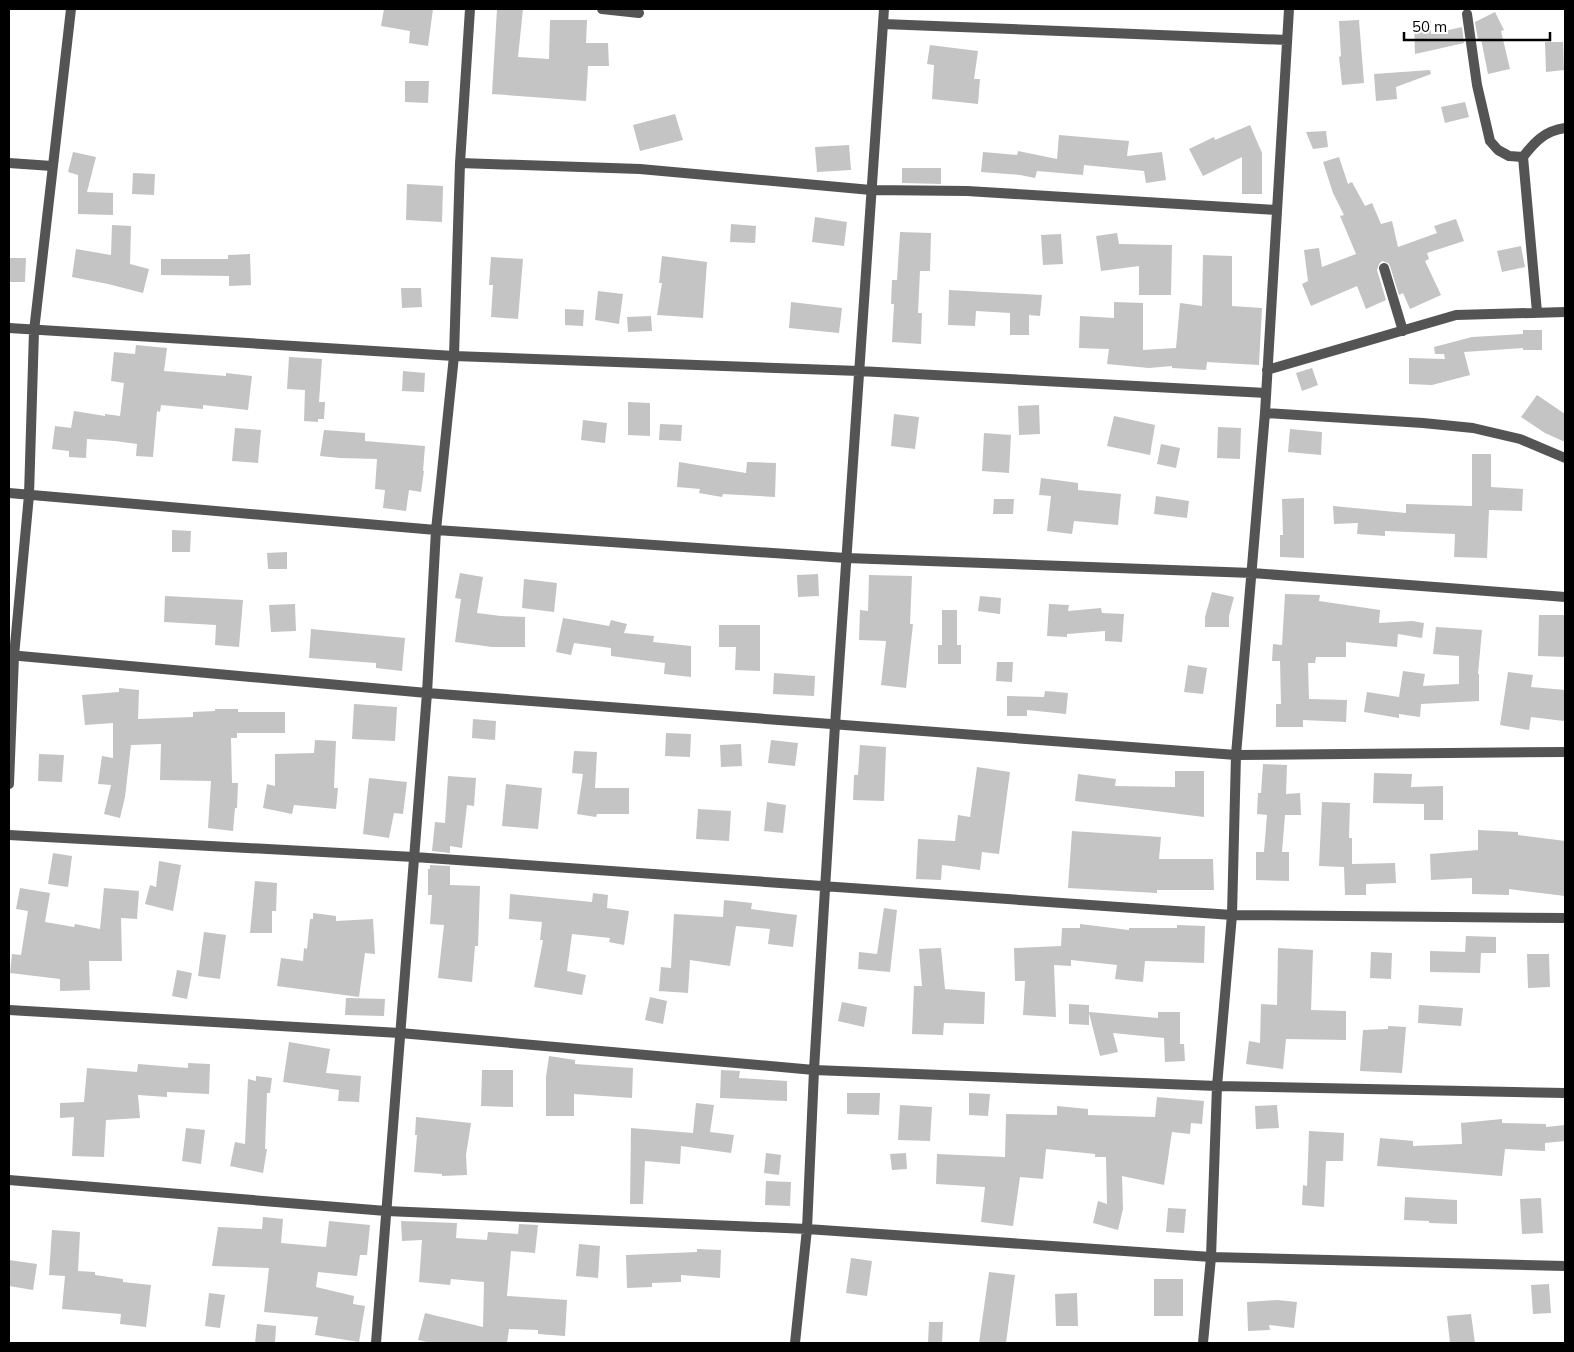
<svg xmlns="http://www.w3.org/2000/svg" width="1574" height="1352" font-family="Mulish,sans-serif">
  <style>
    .building { fill: #c4c4c4 }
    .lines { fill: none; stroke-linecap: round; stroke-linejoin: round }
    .minor { stroke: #545454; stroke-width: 10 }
  </style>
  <rect width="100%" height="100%" fill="#fff"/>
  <path class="building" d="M384 9H433L428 46 409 43 410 31 381 26Z
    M497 9H523L518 57 549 59 550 20H587L586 43H608L609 66H588L586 101 492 94Z
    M1495 12 1504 30 1501 31 1510 69 1488 74 1481 39 1478 40 1475 22Z
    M1359 20 1364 83 1342 85 1339 57 1341 56 1339 21Z
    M1431 21V34L1462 27 1464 43 1415 54 1414 22Z
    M1545 42H1563L1564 70 1546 72Z
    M930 45 978 51 974 79H980L978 104 932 99 934 65 927 64Z
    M1430 70 1431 74 1396 87 1397 99 1376 101 1374 74Z
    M405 81H429L428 103 405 102Z
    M1465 102 1469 117 1445 123 1441 107Z
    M675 114 683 140 640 151 633 125Z
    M1250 125 1262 153V194H1242V157L1203 176 1189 149 1214 137 1215 140Z
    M1326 131 1328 147 1313 149 1306 132Z
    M1059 135 1129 141 1127 156 1162 152 1166 180 1146 183 1144 171 1084 165 1083 175 1037 171 1035 178 1020 175 981 172 983 152 1017 155 1018 151 1057 159Z
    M849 145 851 170 817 172 815 147Z
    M73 152 96 157 87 192 113 193V215L78 214V175L68 172Z
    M1339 157 1348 184 1352 182 1365 206 1372 203 1381 224 1392 221 1398 247 1437 233 1434 226 1456 219 1464 241 1427 253 1429 259 1425 261 1441 295 1410 309 1403 293 1399 295 1390 266 1388 263 1382 261 1379 264 1377 270 1386 300 1366 309 1357 286 1311 306 1302 284 1308 281 1304 250 1319 248 1322 267 1356 254 1340 216 1344 215 1333 193 1323 162Z
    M902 168H941V184L902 183Z
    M133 173 155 174 154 195 132 194Z
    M407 184 443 186 442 222 406 220Z
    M815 217 847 222 844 246 812 242Z
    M731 224 756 226 755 243 730 242Z
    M112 225 131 226 130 264 149 269 143 293 108 284 72 277 76 249 111 255Z
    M900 232 931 233 930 271H920L918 313H922L921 344 892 342 894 304H891L892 280H897Z
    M1117 233 1119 244 1172 245 1171 295H1139V266L1101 271 1096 236Z
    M1061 234 1063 264 1043 265 1041 235Z
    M1521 246 1525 267 1502 272 1497 251Z
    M250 254 251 285 229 286V276L161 275V259H228V255Z
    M1203 255 1232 256V306L1262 308 1259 365 1207 362 1206 370 1172 368V366L1149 368 1107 364 1109 349 1079 348 1080 316 1114 318V302L1143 303V350L1176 348 1180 303 1202 306Z
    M662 256 707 262 703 318 657 315 662 283H659Z
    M491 257 523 259 518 319 491 317 493 285H489Z
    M9 258H26L25 282H9Z
    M401 288H421L422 307 402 308Z
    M949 290 1042 295 1040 316 1029 315V335H1010V313L976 311 975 326 948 325Z
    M598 291 623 294 619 324 595 320Z
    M791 302 842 308 839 333 789 328Z
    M565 309 584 310 583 326 565 325Z
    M651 316 652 331 628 332 627 317Z
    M1523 330H1542V350H1523V348L1464 352 1470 375 1432 385 1409 384V358L1445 359 1444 354H1435L1434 347 1472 337 1523 334Z
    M136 345 167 348 164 371 226 376V373L252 376 248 410 203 405V409L161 405 160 412 157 411 153 457 136 456 137 444 115 441 87 439 86 458 69 457V451L52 449 55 426 71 428 74 411 105 416V414L120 416 124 383 111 381 114 352 135 354Z
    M289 357 322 359 319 402H325L324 419H318V422L304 421 305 390 287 389Z
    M1312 368 1318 385 1302 391 1296 373Z
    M403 371 425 373 424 392 402 391Z
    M1537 395 1565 414V442L1545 433 1521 417Z
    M628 402 650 403V436L628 435Z
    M1039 405 1040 434 1019 435 1018 406Z
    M894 414 919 417 915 449 891 446Z
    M1114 416 1155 425 1150 455 1107 446Z
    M583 420 607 423 605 443 581 440Z
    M660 424 682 425 681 441 659 440Z
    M1218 427 1241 428 1240 459 1217 458Z
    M235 428 261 430 258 463 232 461Z
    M1290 429 1322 432 1321 455 1288 452Z
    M324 430 365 433V441L425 446 423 471H424L421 492 409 490 406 511 383 508 385 490 375 489 377 459 340 458 320 456Z
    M984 433 1011 435 1009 473 982 471Z
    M1161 444 1180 448 1176 468 1157 464Z
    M1472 454H1491V487L1523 489 1522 511 1489 510 1487 558 1454 557 1455 534 1385 531V536L1357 534 1358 523 1334 524 1333 506 1406 513V504L1472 506Z
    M679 462 746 473 747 462 776 463 775 497 723 494 722 497 699 493 700 489 677 487Z
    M1041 478 1078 483V490L1121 494 1118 525 1074 521 1072 534 1047 531 1051 496 1039 495Z
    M1156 496 1189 501 1187 518 1154 514Z
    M1304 498V558L1280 557V535H1283L1282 499Z
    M994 499H1014L1013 514H993Z
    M172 530 191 531 190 552H172Z
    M287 552V569H268L267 553Z
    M460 573 483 577 477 613 501 616 525 617V647H492L455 642 461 599 455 598Z
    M818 574 819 596 798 597 797 575Z
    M869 575 912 576 910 624H913L906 688 881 685 886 641 859 640 860 610 868 611Z
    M524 579 557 583 554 612 522 608Z
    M1212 592 1234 597 1229 616V627H1205V617Z
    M1285 594 1320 595 1319 601 1380 610 1379 623 1412 621 1424 623 1422 638 1398 634 1397 647 1346 642V657H1316L1315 663H1308L1309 699 1347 700 1346 722 1303 720V727H1276V704H1281L1280 661H1272L1273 644 1282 645Z
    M165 596 243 600 239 647 215 645 216 625 164 622Z
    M980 596 1001 598 1000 614 978 611Z
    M295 604 296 631 271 632 269 605Z
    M1049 604 1069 605 1068 611 1101 608 1102 613 1124 614 1122 642 1105 641V631L1067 634V637L1047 636Z
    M942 610H957V645H961V664H938V645H942Z
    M1539 615H1565V657L1538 656Z
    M563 618 609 626 611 620 627 624 624 633 654 636 653 642 691 646V677L664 674 665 663 611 656V648L574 643 571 655 556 652Z
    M719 625H760V671L735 670 736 647H719Z
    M1436 627 1482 630 1478 674H1479V701L1421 704 1420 717 1399 714V718L1364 712 1367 692 1399 697 1403 671 1425 674 1423 686 1459 684V656L1433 654Z
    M311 629 405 638 402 671 376 668V663L309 658Z
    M997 662H1013L1012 682 996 681Z
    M1188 665 1207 668 1203 694 1184 692Z
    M1508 672 1533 675 1531 687 1565 690 1564 721 1531 717 1529 730 1500 725Z
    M774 673 815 676 814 696 773 694Z
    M119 688 139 690 138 719 193 717V712L215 711V709H238V712H285V733H237V738H231L232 783H238L237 808H235L233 831 208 828 211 781 160 780 161 744 131 745 125 797 120 818 104 814 111 785 98 784 102 756 113 758V723L85 725 82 695 119 692Z
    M1045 691 1068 693 1066 714 1027 710V716H1007V696L1044 697Z
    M354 704 397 707 395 741 352 739Z
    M473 719 496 721 495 740 472 738Z
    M666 733 691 734 690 757 665 756Z
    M315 740 336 741 334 788H338L336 809 294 805 292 814 263 808 267 784 275 786V754L314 753Z
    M771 740 798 743 795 766 768 763Z
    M741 744 742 766 721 767 720 745Z
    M860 745 886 747 884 801 853 800 854 775H858Z
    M574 751 597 752 595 788H629V814H597L596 817 577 814 583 774 572 773Z
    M39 754 64 755 62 782 38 781Z
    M1263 764 1287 765 1286 794 1300 793 1301 815H1285L1282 852H1289V881L1256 880V852H1264L1267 815 1257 814 1258 793H1261Z
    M977 767 1010 772 999 854 982 852 980 870 942 865 941 880 916 879 918 839 955 841 958 815 970 817Z
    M1175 771H1204V817L1075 801 1078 774 1116 779 1115 786 1175 787Z
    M1374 773 1412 774 1411 787 1443 786V820H1424V804L1373 803Z
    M448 776 476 778 474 806 467 805 462 848 450 846V853L432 851 435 822 445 823Z
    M369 778 407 782 403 814 394 813 389 838 363 834Z
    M506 784 542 788 538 829 502 826Z
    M767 802 786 805 783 833 764 831Z
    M1322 802 1350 803 1349 838H1352V864L1395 863 1396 883 1366 884V895H1345L1344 867 1319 866Z
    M698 809 731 811 729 841 696 839Z
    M1478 830 1518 832V835L1565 841V896L1509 889V895L1472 894V878L1431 880 1430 854 1478 850Z
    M1072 831 1161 837 1159 859H1213L1214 890H1157V893L1068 888Z
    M53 853 72 856 68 887 48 884Z
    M159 861 181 865 173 911 145 904 150 885 156 887Z
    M430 865 450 866V885L480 886 478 946H475L472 982 438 978 444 925 430 924 432 895H428V869H430Z
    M255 881 277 883 276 911H272V933H250Z
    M20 888 50 893 45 922 74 927 75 924 100 929 104 888 139 891 137 919 121 918 122 961H89L90 990 60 991V979L10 973 12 954 21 955 28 911 16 909Z
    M593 893 608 895 607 908 629 911 624 945 609 942 610 938 572 934 567 971 586 975 582 995 534 987 543 940H540L542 922 509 919 510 894 592 902Z
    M724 900 752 903 751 909 797 915 793 947 768 944 770 929 736 926 730 966 690 960 688 993 659 991 661 967 671 968 674 914 723 917Z
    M884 908 897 910 890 972 858 969 859 952 877 954Z
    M313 913 336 916V921L373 919 375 954 365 953 359 997 277 986 281 958 303 961 304 948 307 949 310 919H313Z
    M1080 924 1129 930V928H1177V925L1205 926 1204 963 1145 961 1143 982 1115 979 1117 965 1071 960V966L1054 965 1056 1017 1023 1015 1025 981H1015L1014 948 1061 946 1062 928H1080Z
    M204 932 226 935 220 979 198 976Z
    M1466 936 1496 937V953H1481L1480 973 1430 972V951L1465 952Z
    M941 948 945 989 985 992 984 1024 944 1023 943 1035 912 1034 914 986H922L919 949Z
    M1278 948 1313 950 1311 1010 1346 1011V1040L1286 1039 1283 1069 1246 1064 1249 1041 1260 1043 1261 1004 1277 1005Z
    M1371 952 1392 953 1391 979 1370 978Z
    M1527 954H1549L1550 987 1528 988Z
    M177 970 192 973 187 999 172 996Z
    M650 997 667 1001 663 1024 645 1020Z
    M346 998 385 999 384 1016 345 1015Z
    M842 1002 867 1007 864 1027 838 1021Z
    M1069 1004 1089 1005V1012L1158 1018V1012H1180V1044H1184L1185 1061 1165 1062 1164 1038 1113 1033 1118 1052 1100 1056 1089 1013V1025L1069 1024Z
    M1419 1005 1463 1008 1461 1026 1418 1023Z
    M1388 1026 1406 1027 1402 1073 1360 1071 1363 1030 1388 1029Z
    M289 1042 330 1049 326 1073 361 1076 359 1102 338 1101 339 1090 283 1082Z
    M549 1056 575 1060V1064L633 1068 632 1098 574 1094V1116H546V1077Z
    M188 1063 210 1064 209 1094 167 1092V1097L138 1095 140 1118 106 1120 104 1157 72 1156 74 1117 60 1118V1103L84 1102 87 1068 137 1072 138 1064 188 1068Z
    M482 1070H513V1107L481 1106Z
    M721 1070 740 1071 739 1078 787 1081V1101L720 1098Z
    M256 1076 272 1078 270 1093H267L265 1149H267L263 1173 230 1166 235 1142 245 1144 248 1079 256 1081Z
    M847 1093H880L879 1115 847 1114Z
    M969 1093 990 1094 988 1116 969 1115Z
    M1157 1097 1204 1101 1202 1124 1191 1123 1190 1134 1172 1132 1164 1185 1122 1176 1123 1209 1118 1230 1093 1223 1098 1201 1107 1204 1106 1157H1095V1154L1046 1149 1043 1179 1020 1177 1013 1226 981 1222 985 1187 936 1184 937 1154 1005 1157 1006 1114 1057 1115V1106L1088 1109V1115L1155 1117Z
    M696 1103 714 1105 710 1132 734 1135 731 1153 681 1146 680 1164 645 1161 643 1204H630L631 1128 693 1133Z
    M900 1105 932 1107 930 1141 898 1140Z
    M1277 1105 1279 1128 1256 1129 1255 1106Z
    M416 1117 471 1123 466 1155 467 1175 442 1176V1174L414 1172 417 1135H415Z
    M1502 1119V1123L1546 1124V1127L1565 1125V1141L1545 1143V1151L1505 1149 1502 1176 1377 1166 1380 1138 1413 1141V1146L1462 1144 1461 1123Z
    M186 1128 205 1130 201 1164 182 1161Z
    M1309 1131 1344 1133 1343 1161H1326L1324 1207 1302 1205 1303 1185 1307 1186Z
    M766 1153 781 1155 779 1175 764 1173Z
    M906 1153 907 1169 892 1170 890 1154Z
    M766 1181 791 1182 790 1206 765 1205Z
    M1405 1197 1457 1200V1224L1429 1223V1221L1404 1220Z
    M1541 1198 1543 1233 1522 1234 1520 1199Z
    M1168 1208 1186 1209 1184 1233 1166 1232Z
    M263 1217 283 1219 281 1243 326 1247 329 1221 370 1225 367 1255H360L357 1276 318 1272 316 1287 354 1296 353 1304 365 1306 359 1342 315 1335 318 1317 264 1312 269 1268 212 1266 218 1227 262 1229Z
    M401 1221 457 1223 456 1238 487 1240 488 1232 518 1234 519 1224 538 1225 535 1253 511 1251 507 1296 567 1300 565 1336 538 1334V1330L509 1329 507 1343H431L418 1340 425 1313 483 1327 484 1282 451 1279 450 1285 419 1282 422 1240 402 1241Z
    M52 1230 80 1232 78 1271 95 1272V1275L123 1279V1282L151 1285 146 1327 120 1324 121 1314 62 1309 65 1276 49 1275Z
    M579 1244 600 1246 598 1278 576 1276Z
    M697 1249 721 1250 720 1278 681 1275V1282L652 1283V1287L627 1288 626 1255 697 1252Z
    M851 1258 872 1261 867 1296 846 1293Z
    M9 1260 37 1264 33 1290 9 1286Z
    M989 1272 1015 1275 1006 1343H979Z
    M1154 1279H1183V1316H1154Z
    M1549 1284 1551 1313 1533 1314 1531 1285Z
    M209 1293 225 1295 220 1328 205 1326Z
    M1077 1293 1078 1326H1056L1055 1294Z
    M1277 1300 1297 1302 1294 1328 1269 1325 1270 1330 1248 1331 1247 1302Z
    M1471 1314 1475 1343H1450L1447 1316Z
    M929 1322H943L942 1343H928Z
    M257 1324 276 1326 275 1343H255Z"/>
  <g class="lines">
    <path class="minor" d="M602 9 639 13
      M1467 14 1477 85 1490 141 1498 150 1509 156 1523 157 1537 312
      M883 24 1287 40
      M1523 157C1535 141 1545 131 1565 128
      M9 163 52 166
      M460 163 640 169 871 190 967 191 1277 210
      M1384 268 1403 331
      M9 328 454 356 859 371 1266 393
      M1267 370 1456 315 1565 312
      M1265 413 1423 423 1473 428 1520 439 1565 458
      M9 493 436 530 846 558 1252 573 1565 597
      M9 655 427 693 1236 755 1565 752
      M9 784 14 656 29 495 34 331 71 9
      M9 835 414 857 1232 915 1565 918
      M9 1010 400 1033 814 1070 1217 1086 1565 1093
      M9 1180 386 1211 807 1229 1211 1257 1565 1266
      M376 1343 427 693 436 530 454 356 460 163 470 9
      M795 1343 807 1229 814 1070 835 725 884 9
      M1203 1343 1211 1257 1217 1086 1232 915 1236 755 1265 413 1289 9"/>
  </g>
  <rect width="1574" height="1352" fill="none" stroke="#000000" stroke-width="20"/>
  <path d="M1404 32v8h146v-8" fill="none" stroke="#000000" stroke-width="2.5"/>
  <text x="1412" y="32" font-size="15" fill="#000000" stroke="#ffffff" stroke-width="4" paint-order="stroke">50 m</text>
</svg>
